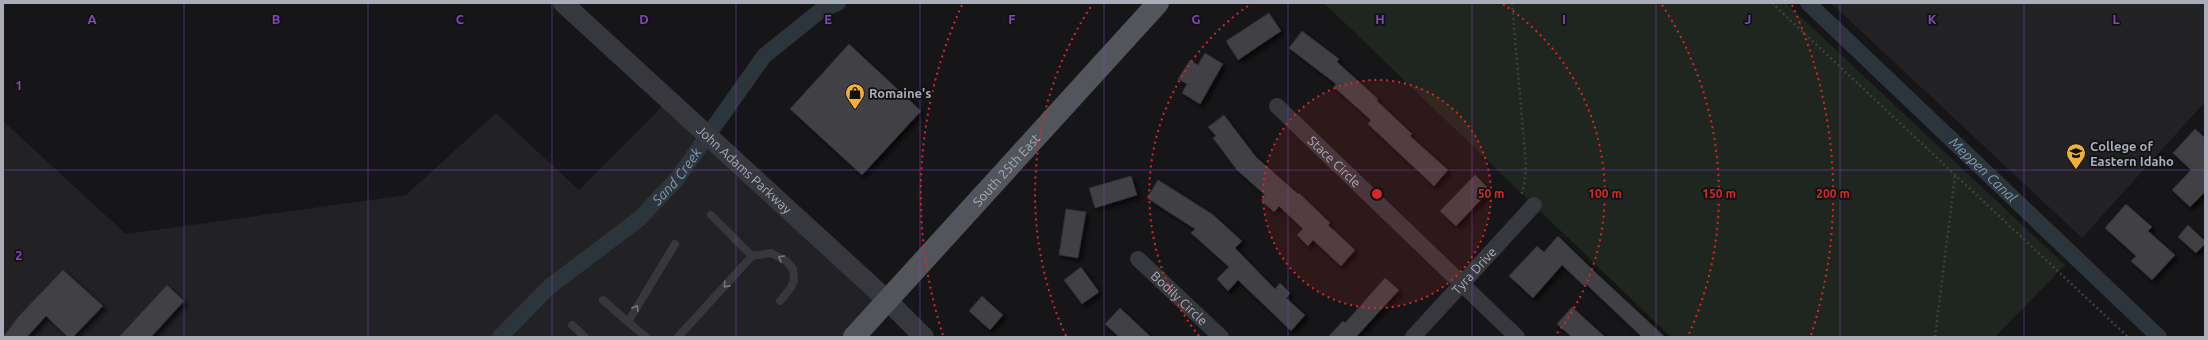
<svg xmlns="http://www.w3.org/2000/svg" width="2208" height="340" font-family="Ubuntu,sans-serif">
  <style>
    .built { fill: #222225 }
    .green { fill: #1e261f }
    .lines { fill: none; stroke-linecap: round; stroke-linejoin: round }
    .canal { stroke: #2c353c; stroke-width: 16 }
    .building { fill: #404145; stroke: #303034; filter: url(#shadow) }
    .path { stroke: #3d3f44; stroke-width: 2.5; stroke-dasharray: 2 3; stroke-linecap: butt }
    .service { stroke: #37383d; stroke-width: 8 }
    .minor { stroke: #37383d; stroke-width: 16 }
    .tertiary { stroke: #37383d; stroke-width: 20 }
    .primary { stroke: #53555c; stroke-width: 22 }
    .oneway { stroke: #757881 }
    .grid { fill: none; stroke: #8446be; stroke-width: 1; stroke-opacity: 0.55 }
    .ring { fill: none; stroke: #d62828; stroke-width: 2; stroke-dasharray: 2 4 }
    .labels { text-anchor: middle; stroke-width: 3.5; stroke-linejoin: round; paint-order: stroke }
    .poi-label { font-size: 13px; font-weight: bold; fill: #a8adb8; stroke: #111113; text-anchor: start }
    .street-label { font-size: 13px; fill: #a8adb8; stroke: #111113 }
    .water-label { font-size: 14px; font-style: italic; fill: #7f9bb3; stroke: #111113 }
    .grid-label { font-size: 13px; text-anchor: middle; font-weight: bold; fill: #8446be; stroke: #111113; stroke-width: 3.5; stroke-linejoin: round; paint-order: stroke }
    .centre { fill: #d62828; stroke: #111113; stroke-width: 2 }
    .ring-label { font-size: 12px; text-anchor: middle; font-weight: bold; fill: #d62828; stroke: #111113; stroke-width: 3.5; stroke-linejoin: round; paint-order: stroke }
  </style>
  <defs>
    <filter id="shadow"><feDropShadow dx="3.5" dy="3.5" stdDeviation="2" flood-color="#0009"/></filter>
  </defs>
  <rect width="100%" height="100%" fill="#161618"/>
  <path class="built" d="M1831 3H2205V102L2082 238Z
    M672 97 888 301 854 337H3V121L126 234 406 195 496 113 579 190Z"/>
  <path class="green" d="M1324 3H1786L2065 265 1995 337H1671Z"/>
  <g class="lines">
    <g class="canal">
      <path id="s1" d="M1808 3 2159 337"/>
      <path id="s2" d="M500 337 549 287 639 219 677 179 764 56 820 11 838 3"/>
    </g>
  </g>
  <path class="building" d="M1269 13 1281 31 1238 60 1226 41Z
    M1302 31 1339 59 1337 62 1378 99 1377 101 1412 134 1410 136 1448 170 1434 186 1368 124 1371 120 1334 87 1336 84 1289 48Z
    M849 44 921 111 862 175 790 109Z
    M1205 53 1223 64 1200 104 1182 93 1187 84 1178 79 1190 60 1198 65Z
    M1224 115 1256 157 1298 194 1299 193 1330 223 1328 225 1355 250 1341 266 1313 240 1308 246 1297 235 1303 229 1279 206 1274 212 1261 200 1265 195 1237 170 1213 138 1216 136 1208 127Z
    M2195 129 2205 138V192L2190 207 2172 190 2191 170 2173 153Z
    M1475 175 1490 190 1456 226 1440 211Z
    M1131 176 1137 195 1095 208 1089 188Z
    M1158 180 1212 214 1242 241 1235 248 1275 289 1280 283 1290 293 1286 298 1305 315 1291 331 1238 280 1228 291 1217 279 1229 267 1191 233 1195 229 1147 198Z
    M2126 204 2152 227 2148 231 2175 255 2152 280 2131 261 2136 256 2105 228Z
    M1066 209 1086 212 1078 258 1059 255Z
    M2188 225 2205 241V244L2196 253 2178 237Z
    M1558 236 1596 273 1665 337H1642L1586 284 1584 286 1562 265 1533 298 1509 276 1537 246 1544 252Z
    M1081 267 1099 292 1082 304 1064 280Z
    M63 270 103 306 73 337H68L46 316 27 337H3L19 316Z
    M1385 278 1399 290 1356 337H1328L1343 321 1345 323Z
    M167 285 184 301 151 337H119Z
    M982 296 1003 315 990 330 969 311Z
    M1572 307 1605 337H1572L1557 324Z
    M1120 308 1151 337H1119L1105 324Z"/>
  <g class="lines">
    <path class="path" d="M1512 3 1526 165 1524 187 1521 195
      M1772 3 2128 337
      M1935 337 1955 176"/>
    <path class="service" d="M711 215 752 256
      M603 300 628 322
      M572 325 585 337
      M646 337 628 322 675 244
      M678 337 752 256 771 253 786 261 793 269 794 281 790 289 780 301"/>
    <g class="minor">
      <path id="s3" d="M1277 106 1517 337"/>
      <path id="s4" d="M1138 259 1221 337"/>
      <path id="s5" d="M1413 337 1534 205"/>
    </g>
    <path class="tertiary" id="s6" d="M563 3 888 301 924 337"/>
    <path class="primary" id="s7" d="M854 337 1158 3"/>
  </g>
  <defs><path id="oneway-chevron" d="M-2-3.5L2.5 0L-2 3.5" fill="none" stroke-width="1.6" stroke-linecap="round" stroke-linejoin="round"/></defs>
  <g class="oneway">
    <use href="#oneway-chevron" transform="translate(781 258) rotate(-149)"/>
    <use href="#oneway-chevron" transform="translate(726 285) rotate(132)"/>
    <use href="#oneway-chevron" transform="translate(636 308) rotate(-59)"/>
  </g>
  <path class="grid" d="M184 3V337M368 3V337M552 3V337M736 3V337M920 3V337M1104 3V337M1288 3V337M1472 3V337M1656 3V337M1840 3V337M2024 3V337M3 170H2205"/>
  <circle cx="1377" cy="194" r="114" fill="#d62828" fill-opacity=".12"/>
  <g class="ring">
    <circle cx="1377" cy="194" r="114"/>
    <path d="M1199 336A228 228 0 0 1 1251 4M1503 4A228 228 0 0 1 1555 336"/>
    <path d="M1066 336A342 342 0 0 1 1092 5M1662 5A342 342 0 0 1 1688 336"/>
    <path d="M943 335A456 456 0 0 1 962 5M1792 5A456 456 0 0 1 1811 335"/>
  </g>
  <defs>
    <symbol id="shop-pin" viewBox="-11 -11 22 30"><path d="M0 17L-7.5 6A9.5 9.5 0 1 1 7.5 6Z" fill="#f2b134" stroke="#111113"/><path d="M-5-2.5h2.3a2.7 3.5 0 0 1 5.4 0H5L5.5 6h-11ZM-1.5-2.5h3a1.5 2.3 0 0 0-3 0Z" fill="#111"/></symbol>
    <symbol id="university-pin" viewBox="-11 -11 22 30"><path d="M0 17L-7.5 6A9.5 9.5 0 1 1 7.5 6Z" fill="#f2b134" stroke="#111113"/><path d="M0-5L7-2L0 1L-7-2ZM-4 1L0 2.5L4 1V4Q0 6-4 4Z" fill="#111"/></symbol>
  </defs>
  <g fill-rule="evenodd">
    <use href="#shop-pin" x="844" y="82" width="22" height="30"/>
    <use href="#university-pin" x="2065" y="142" width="22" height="30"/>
  </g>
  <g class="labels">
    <g class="poi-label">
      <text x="869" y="98">Romaine's</text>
      <text x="2090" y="151">College of<tspan x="2090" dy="15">Eastern Idaho</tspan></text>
    </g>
    <g class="street-label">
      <text dy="5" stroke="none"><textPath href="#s3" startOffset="80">Stace Circle</textPath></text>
      <text dy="5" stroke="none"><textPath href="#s6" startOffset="246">John Adams Parkway</textPath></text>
      <text dy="5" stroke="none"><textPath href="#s7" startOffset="226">South 25th East</textPath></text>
      <text dy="5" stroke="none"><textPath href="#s5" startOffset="90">Tyra Drive</textPath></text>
      <text dy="5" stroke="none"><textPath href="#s4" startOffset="57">Bodily Circle</textPath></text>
    </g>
    <g class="water-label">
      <text dy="5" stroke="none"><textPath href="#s1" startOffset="242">Meppen Canal</textPath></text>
      <text dy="5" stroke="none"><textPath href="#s2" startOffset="240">Sand Creek</textPath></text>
    </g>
  </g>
  <g class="grid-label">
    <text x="92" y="24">A</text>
    <text x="276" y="24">B</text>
    <text x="460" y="24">C</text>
    <text x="644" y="24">D</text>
    <text x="828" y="24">E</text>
    <text x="1012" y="24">F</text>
    <text x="1196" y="24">G</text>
    <text x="1380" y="24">H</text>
    <text x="1564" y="24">I</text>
    <text x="1748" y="24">J</text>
    <text x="1932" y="24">K</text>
    <text x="2116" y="24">L</text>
    <text x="19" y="90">1</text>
    <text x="19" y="260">2</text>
  </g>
  <circle cx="1377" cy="194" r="6" class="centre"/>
  <g class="ring-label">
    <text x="1491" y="198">50 m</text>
    <text x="1605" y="198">100 m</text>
    <text x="1719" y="198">150 m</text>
    <text x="1833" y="198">200 m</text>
  </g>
  <rect width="2208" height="340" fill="none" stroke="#a8adb8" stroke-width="8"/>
</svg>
